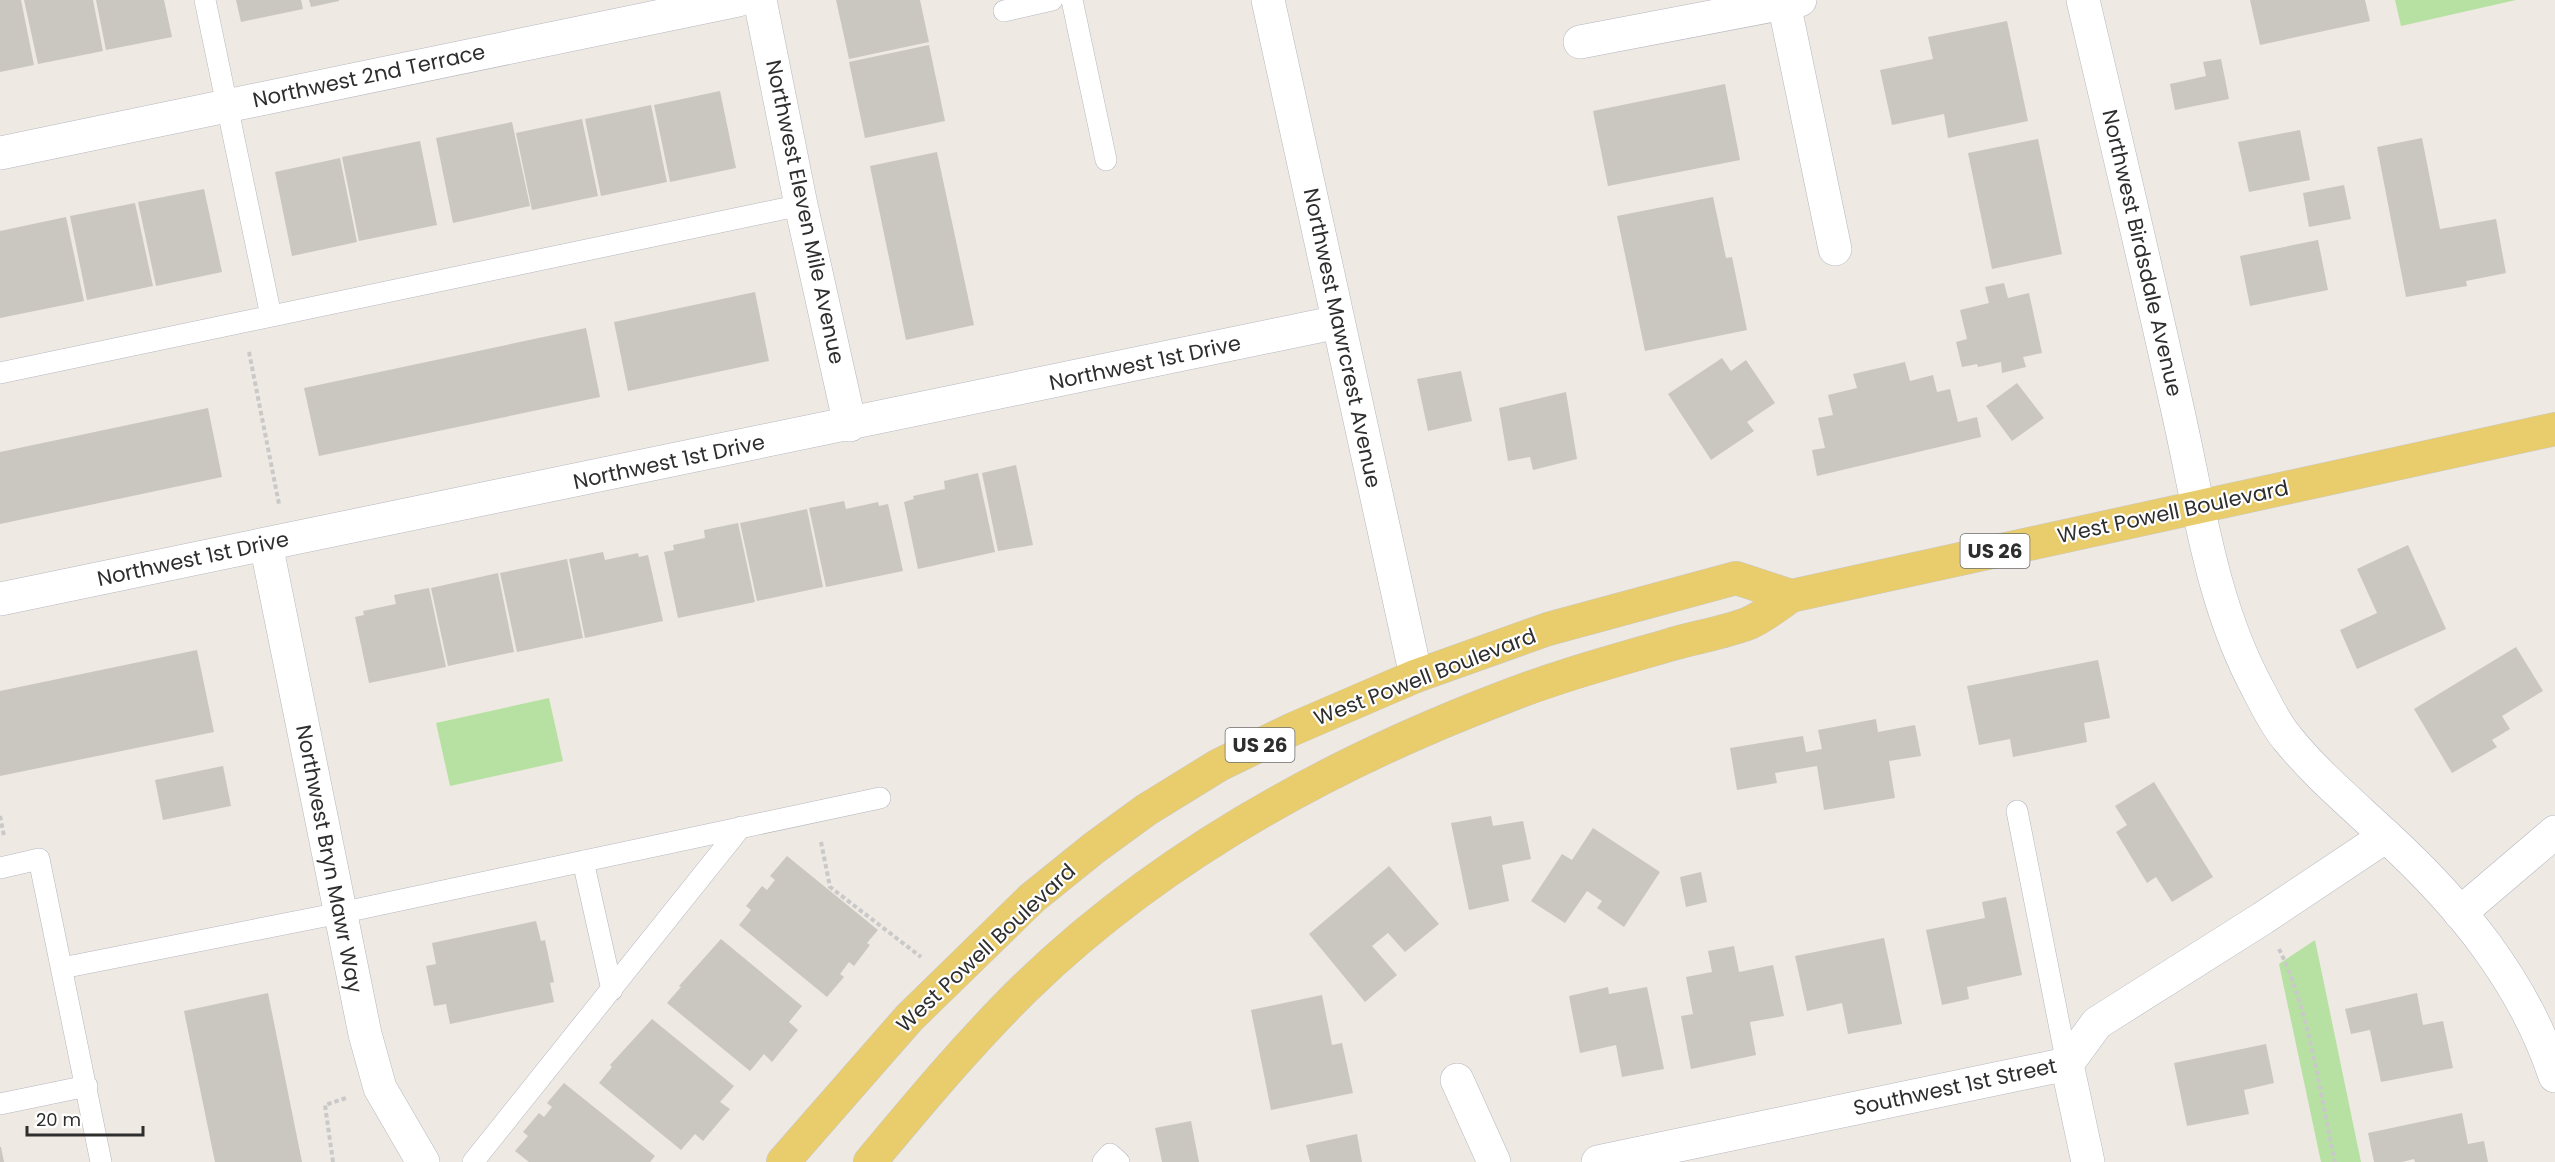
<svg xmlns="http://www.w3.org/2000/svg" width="2555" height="1162" font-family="Poppins,sans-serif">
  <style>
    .green { fill: #b7e1a2 }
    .building { fill: #cac7c0 }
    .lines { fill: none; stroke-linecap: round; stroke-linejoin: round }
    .lane-casing { stroke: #b5b7c0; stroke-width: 22 }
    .street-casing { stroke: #b5b7c0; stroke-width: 34 }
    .secondary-casing { stroke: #b5b7c0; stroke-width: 34 }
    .primary-casing { stroke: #c9c9c9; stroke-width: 34 }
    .path { stroke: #c9c9c9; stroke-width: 4; stroke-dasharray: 4.5 3; stroke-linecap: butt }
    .lane { stroke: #fff; stroke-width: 21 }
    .street { stroke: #fff; stroke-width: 33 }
    .secondary { stroke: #fff; stroke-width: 33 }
    .primary { stroke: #e9cd6c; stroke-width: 33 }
    .labels { text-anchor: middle; stroke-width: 4.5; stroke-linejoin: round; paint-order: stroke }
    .shield { fill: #fff; stroke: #6d6d6d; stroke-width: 1.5 }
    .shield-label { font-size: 20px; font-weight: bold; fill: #2e2e2e }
    .street-label { font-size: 21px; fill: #2e2e2e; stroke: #fff }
  </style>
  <rect width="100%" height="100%" fill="#eee9e2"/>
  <path class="green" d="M2395 0H2516L2401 26Z
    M549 698 563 761 450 786 436 723Z
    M2315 940 2361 1162H2321L2279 964Z"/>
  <path class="building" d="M0 0H21L34 65 0 72Z
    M24 0H93L103 51 38 64Z
    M96 0H164L172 37 106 50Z
    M236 0H301L303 9 241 22Z
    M309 0H339V1L311 7Z
    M836 0H920L929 42 849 59Z
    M2250 0H2365L2370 21 2260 45Z
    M2007 21 2028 121 1948 138 1944 114 1892 125 1880 70 1933 59 1928 37Z
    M929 45 945 121 865 138 849 62Z
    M2221 59 2229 99 2175 110 2170 84 2206 76 2203 62Z
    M1725 84 1740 160 1608 186 1593 111Z
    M720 91 736 168 670 182 654 105Z
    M651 105 667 182 601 196 585 119Z
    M582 119 598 196 532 210 516 133Z
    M512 122 530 206 453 223 436 138Z
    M2300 130 2310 180 2249 192 2238 142Z
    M2422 138 2440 229 2496 219 2506 273 2466 281 2467 286 2406 297 2377 147Z
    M2038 139 2062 254 1992 269 1968 153Z
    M420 141 437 225 359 241 342 157Z
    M937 152 974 325 906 340 870 166Z
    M340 158 357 242 292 256 275 172Z
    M2344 185 2351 219 2309 227 2303 193Z
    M204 189 222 272 156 286 138 202Z
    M1713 197 1726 258 1732 257 1747 330 1645 351 1617 216Z
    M135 203 153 286 87 300 70 216Z
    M66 217 84 301 0 318V231Z
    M2318 240 2328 290 2250 306 2240 256Z
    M2004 283 2008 298 2029 293 2042 353 2023 357 2026 367 2002 373 2001 362 1978 367 1977 364 1962 367 1956 342 1967 339 1960 310 1989 303 1985 287Z
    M755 292 769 361 628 391 614 322Z
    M586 328 600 397 319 456 304 388Z
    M1722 358 1731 371 1746 360 1775 403 1747 422 1754 431 1711 460 1668 394Z
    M1905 362 1910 381 1933 375 1937 392 1950 389 1958 422 1977 417 1981 437 1817 476 1812 450 1825 448 1818 418 1833 415 1828 395 1857 388 1853 374Z
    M1461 371 1472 421 1428 431 1417 379Z
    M2017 383 2044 418 2012 441 1986 406Z
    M1566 392 1577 459 1533 470 1530 457 1508 461 1499 408Z
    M208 408 222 477 0 524V452Z
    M1016 465 1033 545 998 551 982 473Z
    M978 473 995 552 918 569 904 502 914 499 913 496 945 489 944 481Z
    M844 501 846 509 878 502 879 506 888 504 903 571 826 587 809 508Z
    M807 509 823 587 757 601 740 523Z
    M738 523 755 602 678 618 664 552 674 550 673 545 705 538 704 530Z
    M2408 545 2446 629 2357 669 2340 630 2377 613 2357 569Z
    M603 552 605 560 638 553 639 557 648 555 663 621 585 638 569 559Z
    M567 559 583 638 517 652 500 573Z
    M498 573 514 652 448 666 431 588Z
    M429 588 446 667 369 683 355 617 364 615 363 611 396 604 394 595Z
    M2516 647 2543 691 2502 716 2510 729 2492 740 2497 747 2452 773 2414 709Z
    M197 650 214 732 0 776V691Z
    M2098 660 2110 718 2084 723 2087 742 2013 757 2010 739 1979 745 1967 686Z
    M1876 719 1878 732 1915 725 1921 756 1889 761 1895 798 1824 810 1817 766 1775 773 1777 783 1737 790 1730 748 1803 736 1806 752 1822 749 1818 730Z
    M223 766 231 806 163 820 155 780Z
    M2154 782 2213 877 2172 902 2156 877 2147 883 2116 832 2127 825 2115 806Z
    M1491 816 1493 826 1523 821 1531 859 1502 865 1509 901 1469 910 1451 823Z
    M1593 828 1660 872 1624 927 1597 908 1602 901 1587 891 1565 923 1531 901 1562 854 1572 860Z
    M787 856 878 930 867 943 870 945 854 966 849 962 840 974 844 977 827 997 739 925 751 910 746 906 762 886 767 890 775 880 770 876Z
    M1389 866 1439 924 1405 952 1388 933 1372 946 1397 975 1365 1002 1309 934Z
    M1701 872 1707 902 1686 907 1680 877Z
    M2006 897 2022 975 1967 987 1969 999 1942 1005 1926 930 1985 918 1982 902Z
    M536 921 541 941 545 940 554 982 550 983 554 1002 450 1024 446 1004 434 1006 426 966 436 964 432 943Z
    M1884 938 1902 1024 1848 1034 1842 1003 1807 1011 1795 956Z
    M721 939 802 1006 789 1022 798 1030 772 1062 764 1054 750 1071 667 1003 681 987 679 986Z
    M1734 946 1739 972 1773 965 1784 1016 1750 1022 1756 1055 1691 1069 1681 1016 1693 1014 1686 977 1712 972 1708 951Z
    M1608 987 1609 994 1647 987 1664 1069 1622 1077 1616 1045 1580 1053 1569 996Z
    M268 993 302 1162H215L184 1011Z
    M2417 993 2423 1025 2443 1021 2453 1068 2381 1082 2370 1030 2351 1034 2345 1009Z
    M1322 995 1332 1045 1342 1043 1353 1093 1271 1110 1251 1010Z
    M652 1019 734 1086 720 1102 730 1109 703 1141 695 1134 681 1150 599 1083 612 1067 610 1065Z
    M2266 1044 2274 1083 2244 1090 2249 1114 2187 1126 2174 1063Z
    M564 1083 655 1156 650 1162H529L515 1151 528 1136 523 1132 539 1113 544 1117 552 1107 547 1103Z
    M2462 1113 2468 1144 2484 1141 2488 1162H2415L2414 1159 2402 1162H2374L2368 1133Z
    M1191 1121 1199 1162H1162L1155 1128Z
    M1357 1134 1362 1162H1310L1306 1145Z
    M0 1147H1L4 1162H0Z"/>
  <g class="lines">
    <defs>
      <path id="lane" d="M205 0 271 316
        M1072 0 1106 160
        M1004 11 1052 0
        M0 373 801 205
        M2017 811 2067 1064
        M583 861 612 990
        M0 868 39 859 101 1162
        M62 968 340 913 880 798
        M0 1104 87 1086
        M473 1162 741 827
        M1103 1162 1110 1154 1119 1162"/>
      <path id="street" d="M760 0 801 205 850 425
        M1268 0 1416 676
        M1784 3 1835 249
        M1580 42 1800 0
        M0 153 738 0
        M266 544 365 1034 380 1088 423 1162
        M0 599 1338 322
        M2460 913 2555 832
        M2067 1064 2088 1162
        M1457 1080 1494 1162
        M1598 1162 2067 1064 2097 1023 2263 918 2386 836"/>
      <path id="secondary" d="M2083 0C2115 136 2147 271 2177 407 2199 503 2211 604 2259 691 2267 707 2276 725 2287 738 2316 774 2352 804 2386 836 2459 903 2523 980 2555 1076"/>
      <path id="primary" d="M783 1162 909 1018 1032 898 1094 848 1146 810 1219 765 1293 729 1416 676 1548 629 1736 578 1791 596
        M870 1162C920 1102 969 1043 1025 988 1161 856 1329 764 1505 697 1558 676 1614 661 1669 645 1695 637 1724 633 1749 623 1763 617 1778 605 1791 596L2555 429"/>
    </defs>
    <use href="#lane" class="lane-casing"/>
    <use href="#street" class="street-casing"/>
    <use href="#secondary" class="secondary-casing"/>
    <use href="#primary" class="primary-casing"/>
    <path class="path" d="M249 352 279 504
      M0 816 4 836
      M821 842 830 887 921 957
      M2279 949C2309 1010 2320 1094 2335 1162
      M333 1162 325 1105 346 1098"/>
    <use href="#lane" class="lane"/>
    <use href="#street" class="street"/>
    <use href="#secondary" class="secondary"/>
    <use href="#primary" class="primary"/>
  </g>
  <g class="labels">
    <g class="shield">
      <rect x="1960.5" y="534" width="69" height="34" rx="4.5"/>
      <rect x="1225.5" y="728" width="69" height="34" rx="4.5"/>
    </g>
    <g class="shield-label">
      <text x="1995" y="558">US 26</text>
      <text x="1260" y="752">US 26</text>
    </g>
    <g class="street-label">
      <text transform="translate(369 76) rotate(-12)" y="7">Northwest 2nd Terrace</text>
      <text transform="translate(805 212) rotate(78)" y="7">Northwest Eleven Mile Avenue</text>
      <text transform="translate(2142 253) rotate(77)" y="7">Northwest Birdsdale Avenue</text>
      <text transform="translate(1342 338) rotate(78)" y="7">Northwest Mawrcrest Avenue</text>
      <text transform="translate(1145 363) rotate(-12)" y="7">Northwest 1st Drive</text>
      <text transform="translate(669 462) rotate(-12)" y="7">Northwest 1st Drive</text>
      <text transform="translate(2173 512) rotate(-12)" y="7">West Powell Boulevard</text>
      <text transform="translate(193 559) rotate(-12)" y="7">Northwest 1st Drive</text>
      <text transform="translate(1425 677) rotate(-21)" y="7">West Powell Boulevard</text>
      <text transform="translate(329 859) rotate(79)" y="7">Northwest Bryn Mawr Way</text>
      <text transform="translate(986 948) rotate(-43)" y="7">West Powell Boulevard</text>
      <text transform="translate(1955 1087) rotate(-12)" y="7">Southwest 1st Street</text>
    </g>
  </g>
  <path d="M27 1126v9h116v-9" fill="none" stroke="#2e2e2e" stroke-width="3"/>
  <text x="36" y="1126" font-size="18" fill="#2e2e2e" stroke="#ffffff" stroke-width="4.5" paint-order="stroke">20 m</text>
</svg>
